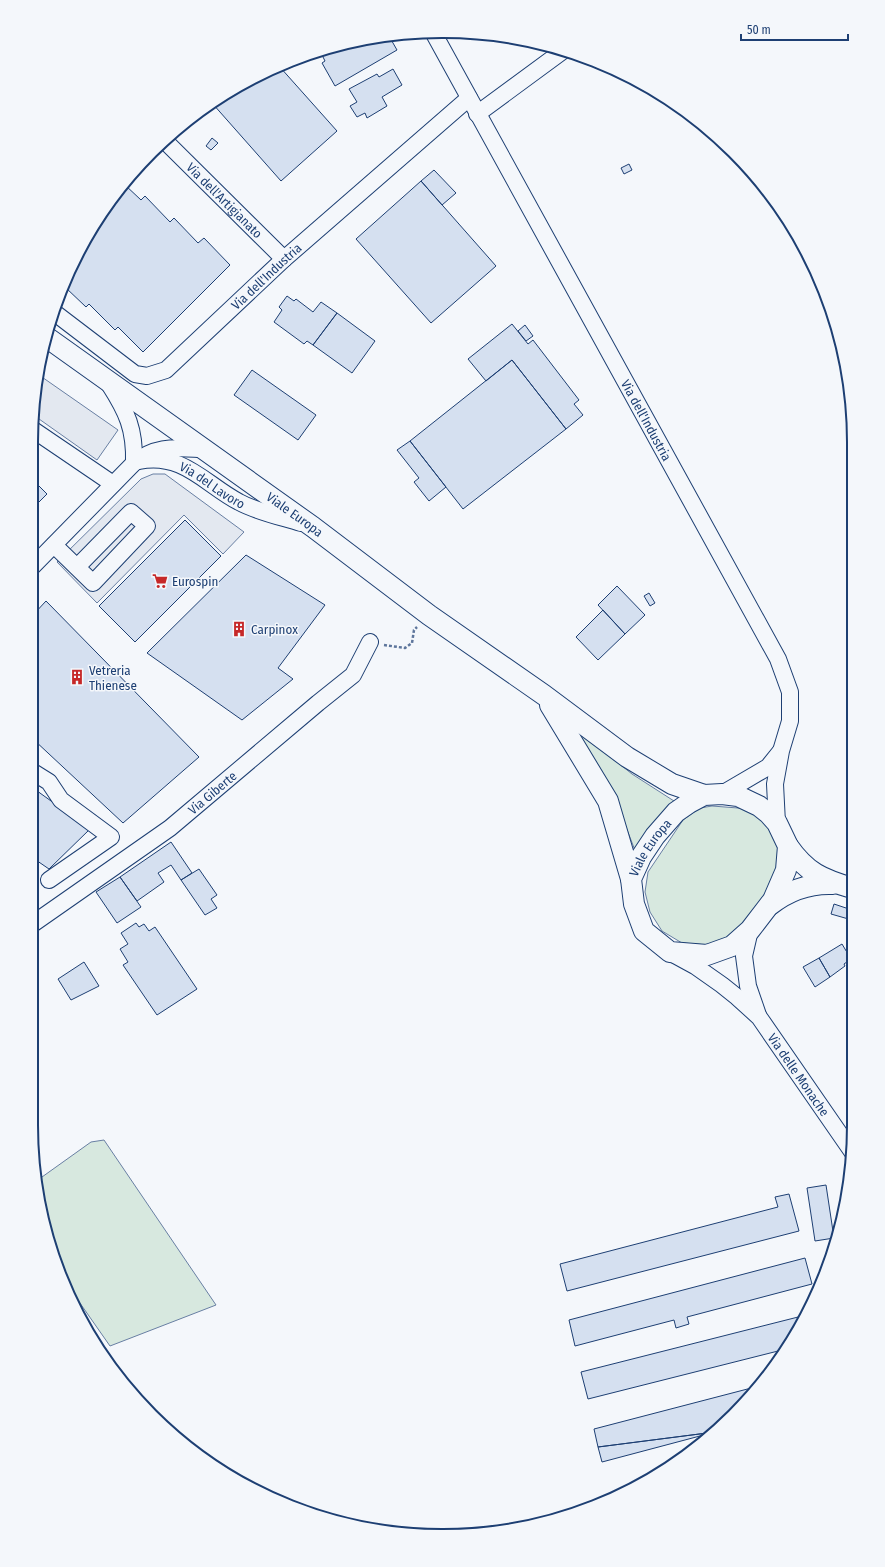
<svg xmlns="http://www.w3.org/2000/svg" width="885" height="1567" font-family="'Fira Sans Condensed',sans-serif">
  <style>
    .green { fill: #d7e8df; stroke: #687fa3 }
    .parking { fill: #e3e8f0; stroke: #687fa3 }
    .building { fill: #d5e0f0; stroke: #1d3f73 }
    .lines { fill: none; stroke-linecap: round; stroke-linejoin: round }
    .minor-casing { stroke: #1d3f73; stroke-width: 18 }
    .major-casing { stroke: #1d3f73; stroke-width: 22 }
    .path { stroke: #5e769c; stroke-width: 2.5; stroke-dasharray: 3 2; stroke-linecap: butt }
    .minor { stroke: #f4f7fb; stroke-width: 16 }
    .major { stroke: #f4f7fb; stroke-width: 20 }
    .labels { text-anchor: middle; stroke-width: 3; stroke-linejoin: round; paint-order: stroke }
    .street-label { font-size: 13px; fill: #1d3f73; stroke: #f4f7fb }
    .poi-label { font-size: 13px; fill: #1d3f73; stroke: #f4f7fb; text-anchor: start }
    .rim { fill: none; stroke: #1d3f73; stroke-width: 2 }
  </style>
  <rect width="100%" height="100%" fill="#f4f7fb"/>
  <path class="green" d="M556 713 632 774 674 801 636 853 614 796Z
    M712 806 751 809 769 826 779 849 778 873 773 888 730 939 708 945 682 943 662 931 650 912 645 892 648 872 683 820 700 808Z
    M104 1140 216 1305 110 1346 61 1276 53 1257 35 1182 91 1142Z"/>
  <path class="parking" d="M39 375 118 430 97 460 32 414Z
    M153 474H165L244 532 223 554 184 515 97 603 57 562 141 479Z"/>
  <path class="building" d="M389 36 397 50 335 86 322 63 325 61 320 51 336 45Z
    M279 66 337 131 281 181 212 103 261 73Z
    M393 69 402 85 382 97 387 106 367 118 365 113 357 117 350 106 357 102 349 89 377 74 379 77Z
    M212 138 218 143 211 150 206 146Z
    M629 164 632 170 624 174 621 168Z
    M434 170 456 193 442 205 421 181Z
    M421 181 496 266 431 323 356 239Z
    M124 184 141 200 145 196 170 222 174 218 198 243 204 238 230 265 143 352 118 327 115 330 89 304 86 307 65 287 86 237Z
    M287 296 294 301 296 299 313 312 321 302 337 313 313 345 307 341 304 344 274 322 282 310 279 307Z
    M337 313 375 341 352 373 313 345Z
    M512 324 528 344 533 340 579 400 574 404 583 415 566 429 512 360 486 381 468 359Z
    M525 325 533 336 526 341 518 331Z
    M512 360 566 429 463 509 410 441Z
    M252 370 316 415 298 440 234 395Z
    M410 441 446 487 429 501 414 482 419 478 397 450Z
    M32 479 47 494 32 509Z
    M185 520 221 556 135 642 99 606Z
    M246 555 325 605 278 668 293 679 242 720 147 653Z
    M617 586 645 615 625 634 598 605Z
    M649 593 655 603 650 606 644 596Z
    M46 601 199 757 123 823 33 739V615Z
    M603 610 625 634 598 660 576 637Z
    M33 788 90 829 49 869 33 858Z
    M171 842 192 873 181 880 171 865 158 873 164 882 137 901 120 877Z
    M199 869 217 895 211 899 217 908 205 915 181 880Z
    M120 877 141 907 117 923 96 892Z
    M834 904 852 910V920L831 914Z
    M136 923 139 927 144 924 149 931 155 927 197 989 157 1015 123 965 128 962 120 949 128 944 121 933Z
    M842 944 851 959 844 964 845 966 830 977 819 958Z
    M819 958 830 977 815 987 803 967Z
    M84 962 99 986 71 1000 58 979Z
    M826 1185 834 1238 815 1241 807 1188Z
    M789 1194 799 1231 567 1291 560 1264 778 1207 775 1197Z
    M805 1258 812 1284 687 1317 689 1324 676 1328 674 1320 575 1346 569 1320Z
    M806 1315 799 1330 786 1349 588 1399 581 1372Z
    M759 1386 752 1396 715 1432 598 1447 594 1429Z
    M715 1432 602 1462 598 1447Z"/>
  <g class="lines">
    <defs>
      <g id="minor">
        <path id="s1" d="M433 32 778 659 790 692V721L781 751 775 784 777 823"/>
        <path d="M477 114 564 50"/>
        <path id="s2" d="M165 141 284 259"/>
        <path id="s3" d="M55 313 135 374 147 376 166 370 284 259 469 98"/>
        <path d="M109 384C127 412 135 429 134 463"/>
        <path d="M32 429 113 484"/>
        <path id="s4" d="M139 461C183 452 206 485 239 502 257 512 282 517 301 523"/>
        <path d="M54 545 93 583 147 526 131 512 77 567"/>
        <path d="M32 567 134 463C156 445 175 448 202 449"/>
        <path d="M33 772 49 782 61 800 111 837 49 880"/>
        <path d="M722 794 768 767 780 752"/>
        <path id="s5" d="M34 923 170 828 318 703 353 675 370 642"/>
        <path d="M750 930 744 956 748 986 758 1015"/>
        <path id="s6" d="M673 954 695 966 722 985 737 997 759 1017 853 1153"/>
      </g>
      <g id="major">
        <path id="s7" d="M45 336 313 527 429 615 544 695 627 757 672 784 704 795 722 794 738 796 759 806 769 814 777 823 788 846 786 870 773 900 750 930 732 946 707 955 670 952 644 931 634 904 631 879 641 857 655 836 676 812 689 803 704 795"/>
        <path d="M550 705 608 801 631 879"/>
        <path d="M788 846C807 873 822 879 852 888"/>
        <path d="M770 905C789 890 810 883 833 884"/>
      </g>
    </defs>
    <use href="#minor" class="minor-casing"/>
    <use href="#major" class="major-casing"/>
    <path class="path" d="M384 645 405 648 412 643 414 630 417 627"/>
    <use href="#minor" class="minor"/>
    <use href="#major" class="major"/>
  </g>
  <defs>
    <symbol id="supermarket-bare" viewBox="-9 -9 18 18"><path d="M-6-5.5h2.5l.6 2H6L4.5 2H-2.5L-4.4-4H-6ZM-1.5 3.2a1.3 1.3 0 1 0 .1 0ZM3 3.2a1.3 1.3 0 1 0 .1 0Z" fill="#c62828" stroke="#f4f7fb" stroke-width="2.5" paint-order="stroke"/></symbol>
    <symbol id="building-bare" viewBox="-9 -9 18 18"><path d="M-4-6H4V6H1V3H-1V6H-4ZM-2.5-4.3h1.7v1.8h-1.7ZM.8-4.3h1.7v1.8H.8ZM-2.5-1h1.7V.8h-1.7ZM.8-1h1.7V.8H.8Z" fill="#c62828" stroke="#f4f7fb" stroke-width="2.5" paint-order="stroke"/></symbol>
  </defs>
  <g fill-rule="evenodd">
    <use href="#supermarket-bare" x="149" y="570" width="22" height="22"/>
    <use href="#building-bare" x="228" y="618" width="22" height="22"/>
    <use href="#building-bare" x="66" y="666" width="22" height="22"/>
  </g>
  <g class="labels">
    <g class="street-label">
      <text dy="5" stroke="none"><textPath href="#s2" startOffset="84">Via dell'Artigianato</textPath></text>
      <text dy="5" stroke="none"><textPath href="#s3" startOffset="270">Via dell'Industria</textPath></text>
      <text dy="5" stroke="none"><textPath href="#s1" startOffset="443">Via dell'Industria</textPath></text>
      <text dy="5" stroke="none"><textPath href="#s4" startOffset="80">Via del Lavoro</textPath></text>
      <text dy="5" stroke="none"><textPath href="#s7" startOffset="307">Viale Europa</textPath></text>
      <text dy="5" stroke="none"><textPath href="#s5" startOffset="221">Via Giberte</textPath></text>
      <text dy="5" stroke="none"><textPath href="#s7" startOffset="1219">Viale Europa</textPath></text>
      <text dy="5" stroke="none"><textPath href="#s6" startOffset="177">Via delle Monache</textPath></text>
    </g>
    <g class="poi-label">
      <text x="172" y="586">Eurospin</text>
      <text x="251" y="634">Carpinox</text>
      <text x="89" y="675">Vetreria<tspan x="89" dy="15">Thienese</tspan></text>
    </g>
  </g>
  <path d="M0 0H885V1567H0ZM442 38H443A404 404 0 0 1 847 442V1125A404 404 0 0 1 443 1529H442A404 404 0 0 1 38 1125V442A404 404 0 0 1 442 38Z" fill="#f4f7fb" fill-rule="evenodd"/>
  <path class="rim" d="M442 38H443A404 404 0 0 1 847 442V1125A404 404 0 0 1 443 1529H442A404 404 0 0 1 38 1125V442A404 404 0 0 1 442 38Z"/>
  <path d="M741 34v6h107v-6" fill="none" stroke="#1d3f73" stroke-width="2"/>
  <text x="747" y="34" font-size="12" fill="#1d3f73" stroke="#f4f7fb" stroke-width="3" paint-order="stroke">50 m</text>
</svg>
